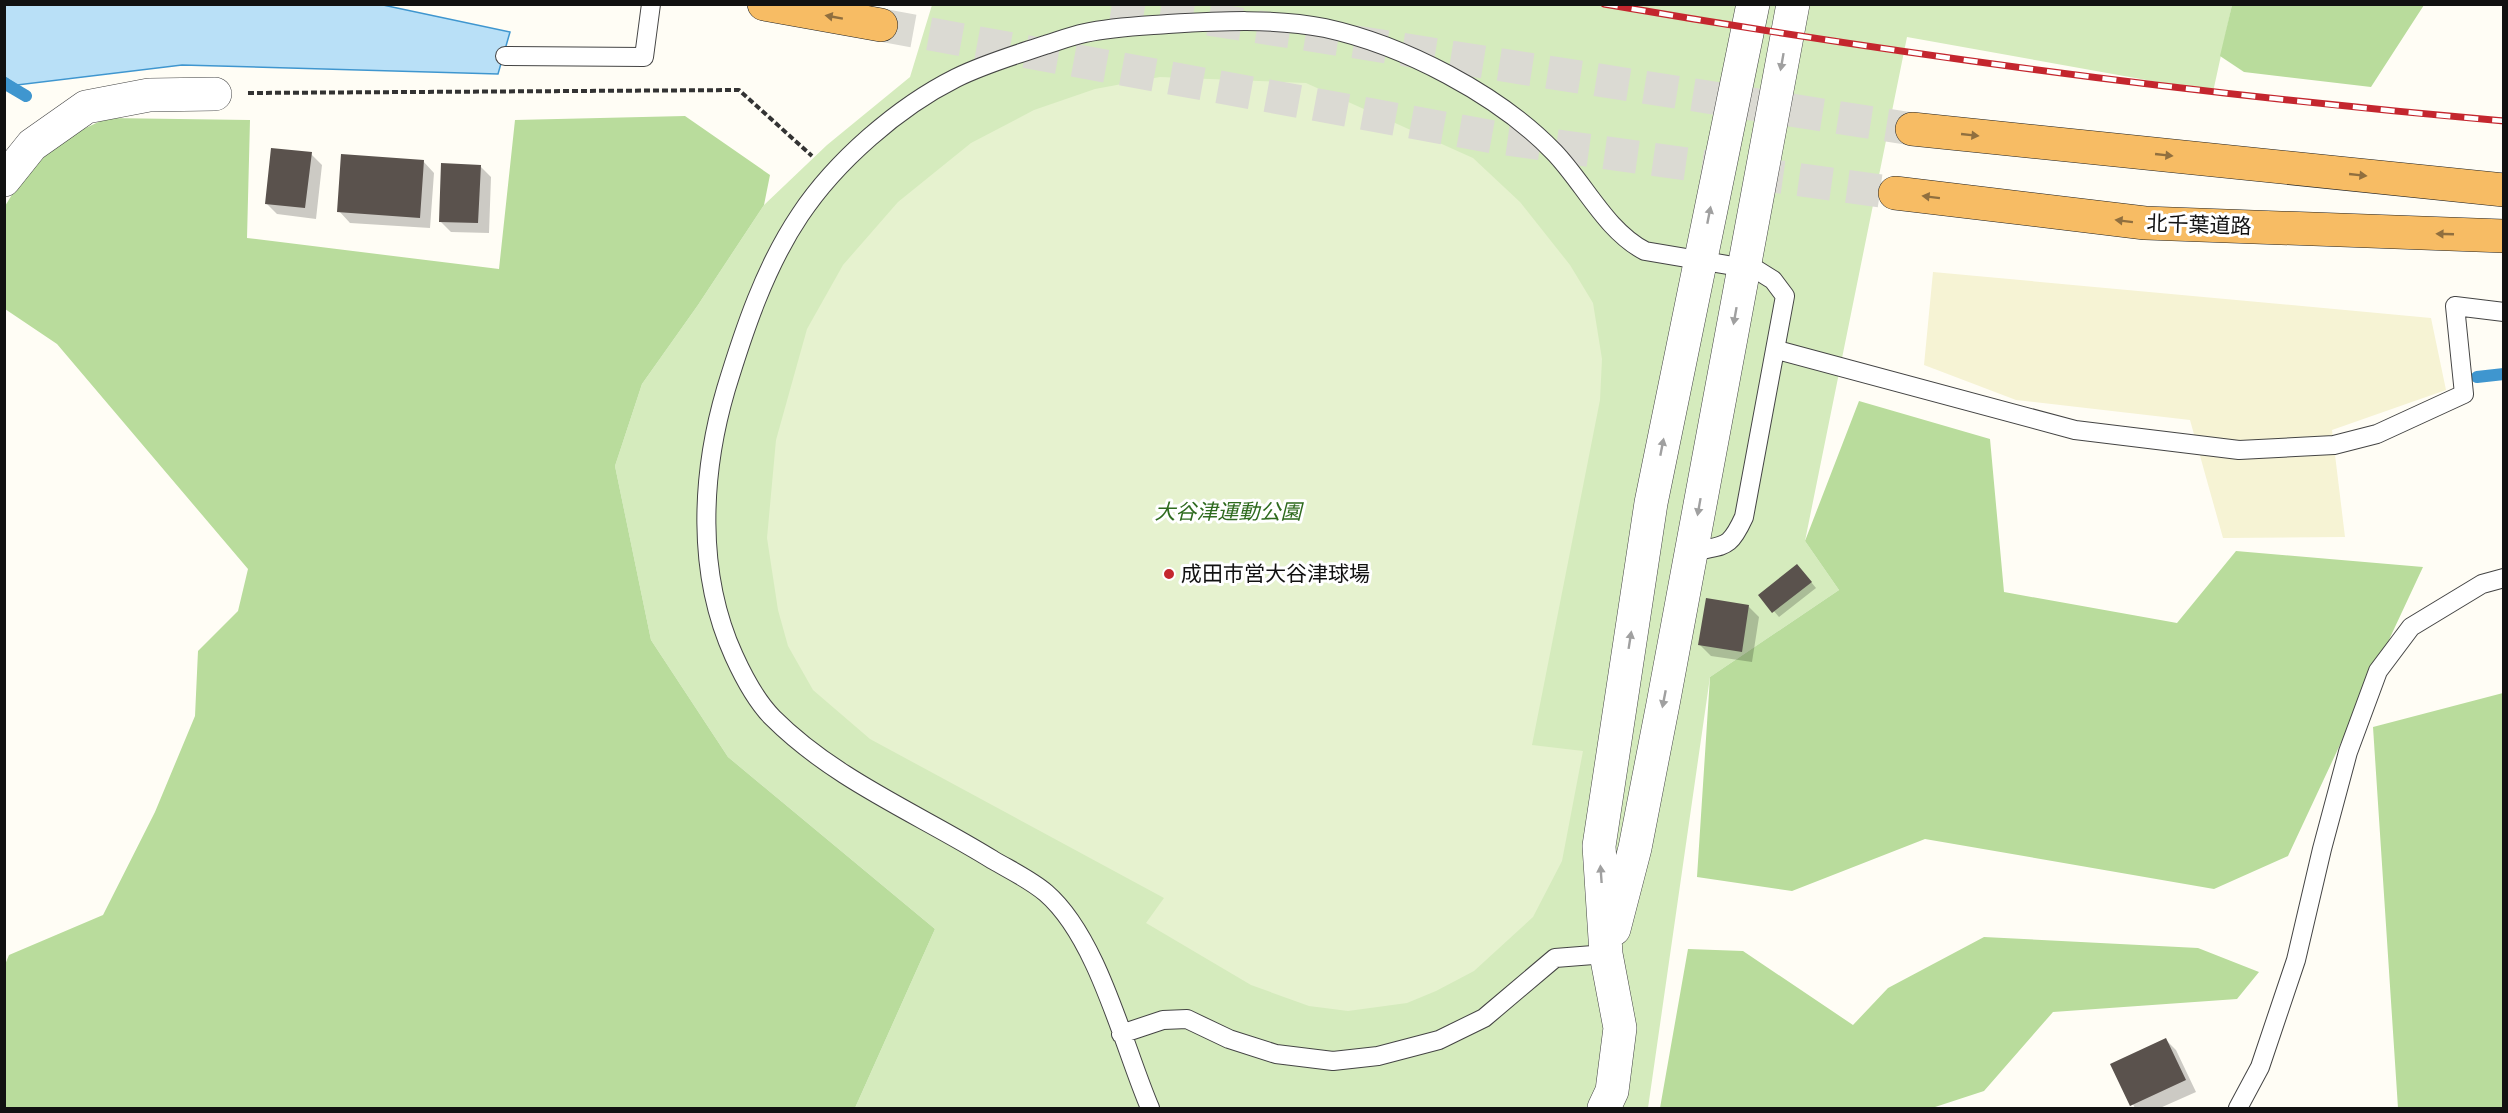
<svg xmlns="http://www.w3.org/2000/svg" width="2508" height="1113" font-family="Georgia,'Noto Sans JP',serif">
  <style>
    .farmland { fill: #f6f3d4 }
    .green { fill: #d5ebbd }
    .forest { fill: #b9dc9c }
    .pitch { fill: #e6f2cf }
    .water { fill: #b9e0f7; stroke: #3f96cf; stroke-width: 1.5 }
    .shadow { fill: #0003 }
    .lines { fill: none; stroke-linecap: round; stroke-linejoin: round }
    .stream { stroke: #3f96cf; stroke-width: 12 }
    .building { fill: #5a524d }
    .trunk-tunnel { stroke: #dbdad3; stroke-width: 33; stroke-dasharray: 33 16; stroke-linecap: butt }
    .service-casing { stroke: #444; stroke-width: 20 }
    .minor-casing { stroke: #444; stroke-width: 34 }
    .trunk-casing { stroke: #222; stroke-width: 34 }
    .path { stroke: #333; stroke-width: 4; stroke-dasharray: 6 3; stroke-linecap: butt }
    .service { stroke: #fff; stroke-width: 18 }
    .minor { stroke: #fff; stroke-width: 33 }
    .trunk { stroke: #f7bc64; stroke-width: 33 }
    .rail-casing { stroke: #c4262e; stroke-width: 7 }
    .rail { stroke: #fff; stroke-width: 4.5; stroke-dasharray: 14; stroke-linecap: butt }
    .oneway { fill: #906f3f }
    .oneway2 { fill: #a0a0a0 }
    .poi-dot { fill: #c4262e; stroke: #fff; stroke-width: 2 }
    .labels { text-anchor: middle; stroke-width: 6; stroke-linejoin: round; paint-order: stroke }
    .street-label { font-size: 21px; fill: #111; stroke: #fff }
    .park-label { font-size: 21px; font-style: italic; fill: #2f6b1f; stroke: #fff }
    .poi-label { font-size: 21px; fill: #111; stroke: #fff; text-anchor: start }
  </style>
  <rect width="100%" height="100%" fill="#fffdf5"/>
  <path class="farmland" d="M1933 272 2431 318 2446 390 2332 430 2345 537 2223 538 2190 420 2016 400 1924 365Z"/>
  <path class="green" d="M932 5H2232L2213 92 1907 37 1805 541 1839 590 1710 677 1648 1108H855L935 929 728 757 651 640 615 466 642 384 698 305 764 205 827 145 910 77Z"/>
  <path class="forest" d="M2232 5V4L2424 5 2371 87 2244 72 2220 56Z
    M685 116 770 175 764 205 698 305 642 384 615 466 651 640 728 757 935 929 855 1108H5L4 967 9 955 103 915 155 812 195 716 198 651 238 611 248 569 57 344 5 309V206L18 185 60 140 107 118 250 120 247 238 499 269 515 120Z
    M1859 401 1990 439 2004 592 2177 623 2236 551 2423 567 2288 856 2214 889 1925 839 1792 891 1697 877 1710 677 1839 590 1805 541Z
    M2503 693V1108H2398L2373 727Z
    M1984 937 2198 948 2259 972 2237 999 2053 1012 1984 1091 1932 1108H1660L1688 949 1743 951 1853 1025 1888 988Z"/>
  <path class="pitch" d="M1160 77 1306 83 1473 158 1520 202 1570 265 1593 303 1602 359 1600 400 1532 745 1583 751 1562 861 1533 917 1474 971 1436 991 1407 1003 1348 1011 1309 1006 1251 985 1146 923 1164 898 870 739 813 690 788 646 778 610 767 538 776 440 807 329 843 265 898 202 971 143 1034 110 1095 89Z"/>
  <path class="water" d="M5 5H383L510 32 498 74 182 65 17 85 5 77Z"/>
  <path class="shadow" d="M311 154 322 165 316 219 277 214 266 203Z
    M423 161 434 173 430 228 350 223 339 211Z
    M480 166 491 177 489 233 451 232 440 221Z
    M1802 571 1816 588 1779 617 1760 595Z
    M1748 606 1759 617 1752 662 1711 656 1700 645Z
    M2165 1039 2176 1050 2196 1092 2160 1108H2135L2112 1065Z"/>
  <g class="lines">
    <path class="stream" d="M4 83 26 96
      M2477 377 2504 374"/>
  </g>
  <path class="building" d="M271 148 312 152 305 208 265 204Z
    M341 154 424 160 420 218 337 212Z
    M441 163 481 165 478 223 439 222Z
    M1797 564 1812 582 1772 613 1758 595Z
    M1706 598 1749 605 1742 652 1698 645Z
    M2166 1038 2186 1080 2130 1106 2110 1064Z"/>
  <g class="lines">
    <path class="trunk-tunnel" d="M1112 4 1912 129
      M881 25 1493 137 1895 193"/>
    <defs>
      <path id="service" d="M505 56 644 57 651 4
        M1777 350 2075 430 2239 450 2334 445 2377 434 2464 394 2455 306 2504 312
        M1121 1034 1163 1020 1187 1019 1229 1039 1276 1054 1333 1061 1378 1056 1439 1040 1484 1018 1555 958 1606 954
        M1150 1108C1123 1045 1098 938 1046 893 1031 880 1010 870 993 860 919 814 835 780 773 718 756 701 744 678 734 656 696 573 701 474 726 389 744 330 765 267 800 215 836 161 898 107 956 78 984 64 1015 55 1045 45 1058 41 1071 36 1085 33 1112 27 1141 26 1168 24 1220 21 1274 18 1325 28 1403 45 1498 94 1554 152 1584 183 1606 231 1645 251L1757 270 1773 280 1785 296 1744 517C1728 552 1724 543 1691 553
        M2238 1108 2260 1067 2296 960 2322 849 2348 752 2378 671 2411 627 2482 584 2504 578"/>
      <path id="minor" d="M4 180 32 145 86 107 149 95 215 94
        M1614 929 1635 848 1663 704 1793 4
        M1604 1108 1612 1091 1620 1028 1606 954 1599 846 1651 503 1753 4"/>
      <path id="trunk" d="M764 4 881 25
        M1912 129 2504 190
        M1895 193 2145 223 2504 236"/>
    </defs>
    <use href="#service" class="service-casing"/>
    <use href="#minor" class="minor-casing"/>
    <use href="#trunk" class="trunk-casing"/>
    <path class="path" d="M248 93 739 90 812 156"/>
    <use href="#service" class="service"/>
    <use href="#minor" class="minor"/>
    <use href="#trunk" class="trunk"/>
    <defs>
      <path id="rail" d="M1604 4C1902 55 2202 95 2504 121"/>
    </defs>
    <use href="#rail" class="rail-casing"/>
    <use href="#rail" class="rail"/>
  </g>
  <defs><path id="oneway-solid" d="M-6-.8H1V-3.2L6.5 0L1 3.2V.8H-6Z" transform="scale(1.5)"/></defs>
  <g class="oneway">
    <use href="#oneway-solid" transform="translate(834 17) rotate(-170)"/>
    <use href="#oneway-solid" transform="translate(1970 135) rotate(6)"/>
    <use href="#oneway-solid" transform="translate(2164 155) rotate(6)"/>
    <use href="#oneway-solid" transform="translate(2358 175) rotate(6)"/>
    <use href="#oneway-solid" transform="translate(1931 197) rotate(-173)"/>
    <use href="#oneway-solid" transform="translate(2124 221) rotate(-173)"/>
    <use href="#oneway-solid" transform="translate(2445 234) rotate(-178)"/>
  </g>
  <g class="oneway2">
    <use href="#oneway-solid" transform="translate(1782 62) rotate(100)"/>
    <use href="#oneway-solid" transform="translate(1709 215) rotate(-79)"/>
    <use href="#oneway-solid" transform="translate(1735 316) rotate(100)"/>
    <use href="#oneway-solid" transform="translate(1662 447) rotate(-79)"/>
    <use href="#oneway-solid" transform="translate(1699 507) rotate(100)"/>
    <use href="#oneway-solid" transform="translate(1630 640) rotate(-81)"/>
    <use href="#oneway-solid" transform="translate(1664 699) rotate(101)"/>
    <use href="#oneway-solid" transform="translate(1601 874) rotate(-94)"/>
  </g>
  <circle class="poi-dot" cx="1169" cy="574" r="6"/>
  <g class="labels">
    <g class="street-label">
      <text transform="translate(2199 225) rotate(2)" y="7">北千葉道路</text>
    </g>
    <g class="park-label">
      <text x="1228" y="519">大谷津運動公園</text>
    </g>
    <g class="poi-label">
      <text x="1181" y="581">成田市営大谷津球場</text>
    </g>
  </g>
  <rect width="2508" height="1113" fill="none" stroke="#111111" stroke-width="12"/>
</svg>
